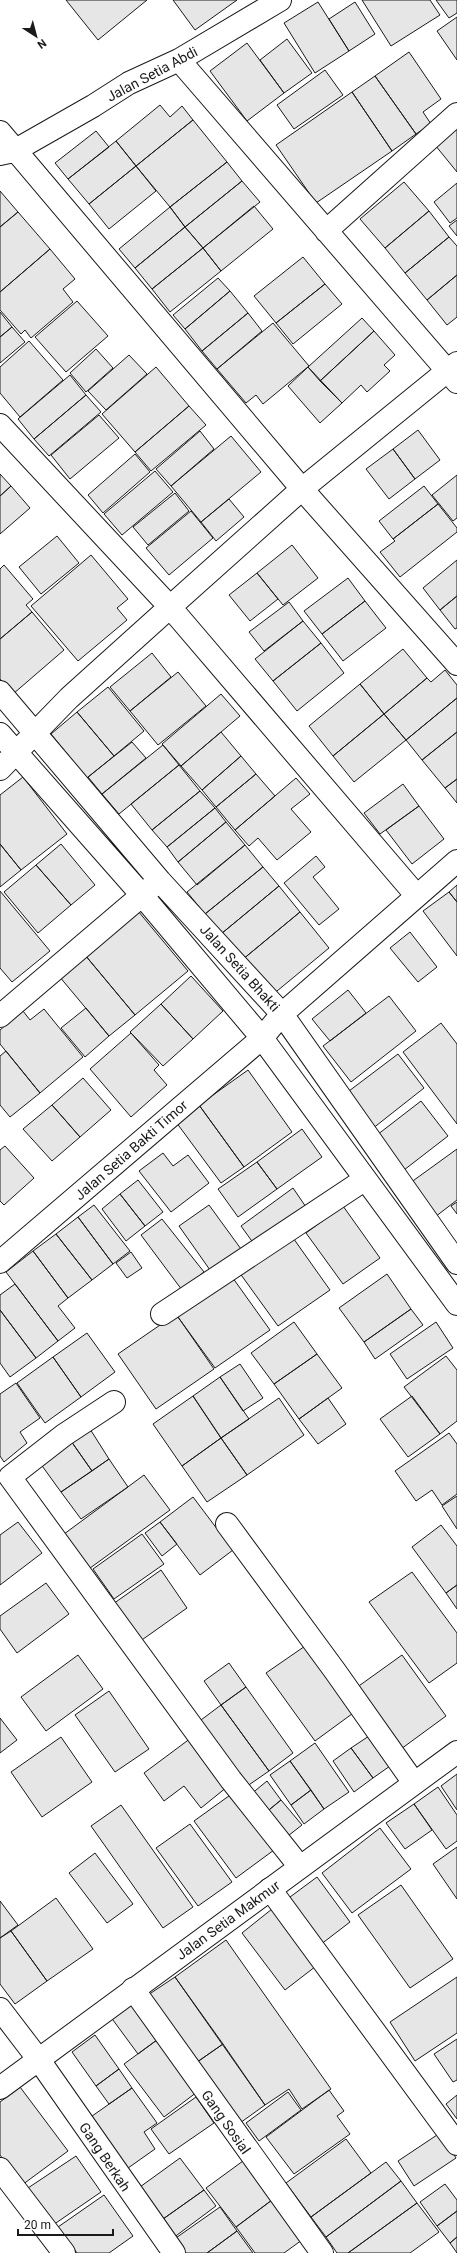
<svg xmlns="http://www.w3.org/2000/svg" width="457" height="2253" font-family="Roboto,sans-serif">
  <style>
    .building { fill: #e6e6e6; stroke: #1a1a1a }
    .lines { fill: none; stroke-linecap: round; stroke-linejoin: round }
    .minor-casing { stroke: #1a1a1a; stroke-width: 24 }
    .secondary-casing { stroke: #1a1a1a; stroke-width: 24 }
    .minor { stroke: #fff; stroke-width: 22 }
    .secondary { stroke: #fff; stroke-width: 22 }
    .labels { text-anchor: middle; stroke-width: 3; stroke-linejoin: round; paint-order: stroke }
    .street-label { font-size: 14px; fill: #1a1a1a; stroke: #fff }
  </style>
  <rect width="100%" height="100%" fill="#fff"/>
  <path class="building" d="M66 0H147L98 40Z
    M173 0H237L195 30Z
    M362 0H430L440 15 391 46Z
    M436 0H457V13L449 18Z
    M318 2 349 51 315 73 284 23Z
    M355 2 375 34 349 51 329 19Z
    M457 17V60L437 31Z
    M287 39 312 73 284 93 260 60Z
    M247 43 284 93 247 121 210 71Z
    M409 52 441 99 423 112 431 124 416 134 375 76Z
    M325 70 343 95 294 129 277 105Z
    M375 76 416 134 392 151 352 92Z
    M352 92 392 151 316 203 276 145Z
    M160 105 170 117 182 106 193 120 136 166 116 141Z
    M193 120 227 162 170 207 136 166Z
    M457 128V172L435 145Z
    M96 131 109 147 68 179 55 163Z
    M116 141 136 166 89 204 68 179Z
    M227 162 242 181 185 227 170 207Z
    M136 166 156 191 109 229 89 204Z
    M242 181 260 202 203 248 185 227Z
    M404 182 429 211 385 248 360 219Z
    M457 183V218L450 223 434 202Z
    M0 191 18 212 0 227Z
    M254 206 273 229 221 271 203 248Z
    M170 207 185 227 135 268 119 249Z
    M429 211 449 237 405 273 385 248Z
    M18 212 50 249 0 292V227Z
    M457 220V236L449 226Z
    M185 227 203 248 152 289 135 268Z
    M449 237 457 246V275L427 300 405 273Z
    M203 248 221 271 170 312 152 289Z
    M50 249 75 279 63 289 73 302 31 338 25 330 21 334 0 310V292Z
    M303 257 325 284 276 323 254 296Z
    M457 275V317L447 325 427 300Z
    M218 278 230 291 185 329 173 315Z
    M325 284 342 304 293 344 276 323Z
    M230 291 248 313 202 351 185 329Z
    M77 301 108 336 66 372 35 337Z
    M0 312 12 327 0 337Z
    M248 313 262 331 217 369 202 351Z
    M362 318 374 331 320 381 308 367Z
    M273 323 309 366 263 404 256 395 246 403 217 369Z
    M12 327 25 342 0 363V337Z
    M374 331 395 355 384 365 390 371 367 392 361 385 342 403 320 381Z
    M29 341 63 380 20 417 0 393V367Z
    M96 349 113 368 86 392 70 373Z
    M129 355 147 374 106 410 88 391Z
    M156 367 189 406 135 452 102 414Z
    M308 367 342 403 320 423 288 386Z
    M70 375 86 395 34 439 18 419Z
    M86 395 101 412 49 456 34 439Z
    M189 406 206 425 151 471 135 452Z
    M99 415 119 438 70 479 51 455Z
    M418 430 440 460 415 479 393 449Z
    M200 431 214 449 171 486 156 469Z
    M231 436 261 472 201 522 171 486Z
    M393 449 415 479 389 499 366 469Z
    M135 454 150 472 103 513 88 495Z
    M155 471 173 492 122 535 104 514Z
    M0 474 11 486 0 496Z
    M457 475V518L453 521 432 495Z
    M11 486 30 508 0 534V496Z
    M424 486 438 504 393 539 379 521Z
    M175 493 189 511 148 545 133 527Z
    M229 499 244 517 216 541 201 522Z
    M438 504 457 528V532L400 577 380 552 395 541 393 539Z
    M191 511 213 538 169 575 146 548Z
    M57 536 79 563 41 594 19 567Z
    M292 545 318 578 283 605 257 573Z
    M91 555 128 599 117 608 127 620 78 661 31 606Z
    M457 560V596L440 610 423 588Z
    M4 565 33 599 26 605 32 612 0 639V569Z
    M257 573 278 599 250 621 229 595Z
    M348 578 365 601 322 634 304 611Z
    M457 596V628L455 629 440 610Z
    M365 601 386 628 343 661 322 634Z
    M289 602 303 621 264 651 249 632Z
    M32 612 64 650 13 694 0 679V639Z
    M303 621 321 643 273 681 255 659Z
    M321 643 344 673 297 711 273 681Z
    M403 649 427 678 384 714 360 684Z
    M152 653 171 677 130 711 110 687Z
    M445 670 457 685V698L406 740 384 714 427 678 431 682Z
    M178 672 206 706 158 745 130 711Z
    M360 684 384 714 333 756 309 726Z
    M108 687 144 731 114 756 77 712Z
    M221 694 240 716 181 766 162 744Z
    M457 698V732L422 760 406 740Z
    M77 712 114 756 87 778 51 734Z
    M384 714 406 740 354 782 333 756Z
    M221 732 241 756 202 790 181 766Z
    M457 732V779L445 788 422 760Z
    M132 742 146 758 102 794 88 777Z
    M163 745 179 765 119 814 102 794Z
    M241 756 256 774 216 807 202 790Z
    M179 765 200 791 152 830 131 804Z
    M256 774 275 796 235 830 216 807Z
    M23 777 67 834 21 870 0 844V795Z
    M296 778 310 794 291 809 311 832 277 860 258 838 249 846 235 830Z
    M457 779V803L445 788Z
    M403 784 419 806 380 834 364 813Z
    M200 791 215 808 167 847 152 830Z
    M419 806 444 839 412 864 386 830Z
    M215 808 226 822 178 862 167 847Z
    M226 822 245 845 197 885 178 862Z
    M0 844 21 870 0 887Z
    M61 844 95 885 71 905 36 865Z
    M245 845 263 867 205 914 187 892Z
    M316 856 325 867 313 877 339 909 319 925 284 883Z
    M36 865 71 905 38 933 4 892Z
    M263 867 279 886 221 934 205 914Z
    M457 885V902L449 892Z
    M279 886 300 912 242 960 221 934Z
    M0 891 50 951 12 982 0 968Z
    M449 892 457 902V956L423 911Z
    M138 911 188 971 135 1015 85 955Z
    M300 912 329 948 271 996 242 960Z
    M410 932 437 967 418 982 390 948Z
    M85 955 135 1015 109 1036 59 976Z
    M191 976 223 1011 193 1039 161 1004Z
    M348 990 366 1013 330 1041 312 1019Z
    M389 996 416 1031 351 1082 323 1046Z
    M161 1004 193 1039 163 1066 130 1032Z
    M86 1008 109 1036 85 1057 61 1028Z
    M44 1009 83 1057 40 1093 0 1044V1030L23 1011 30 1020Z
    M441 1023 457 1044V1124L403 1052Z
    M131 1033 159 1065 154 1070 167 1085 131 1117 90 1069Z
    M6 1051 40 1093 10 1117 0 1105V1056Z
    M398 1054 424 1088 372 1129 345 1094Z
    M248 1070 292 1132 244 1167 199 1105Z
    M83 1078 111 1110 80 1137 52 1105Z
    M421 1101 448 1136 404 1170 377 1135Z
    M52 1105 80 1137 52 1161 23 1129Z
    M199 1105 244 1167 221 1183 176 1122Z
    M302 1129 322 1157 277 1189 257 1162Z
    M5 1146 34 1178 4 1205 0 1201V1150Z
    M457 1149V1200L435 1217 410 1183Z
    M163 1153 173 1166 188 1155 209 1183 171 1212 139 1171Z
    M257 1162 277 1189 238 1217 218 1189Z
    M138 1180 163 1212 145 1226 120 1194Z
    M293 1188 306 1207 254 1244 241 1226Z
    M120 1194 145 1226 126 1241 102 1209Z
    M457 1202V1214L451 1206Z
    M94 1205 130 1251 113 1264 78 1217Z
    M209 1205 241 1249 210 1270 179 1226Z
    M343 1206 380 1258 343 1284 306 1233Z
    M78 1217 113 1264 92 1280 56 1234Z
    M162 1219 204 1272 182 1290 141 1235Z
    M56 1234 92 1280 68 1298 33 1251Z
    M291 1235 330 1290 278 1326 239 1272Z
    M33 1251 68 1298 58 1306 75 1328 58 1341 6 1272Z
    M131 1252 142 1268 127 1278 116 1263Z
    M230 1274 270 1330 215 1368 175 1313Z
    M387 1274 411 1309 364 1342 339 1308Z
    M15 1284 58 1341 36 1358 0 1310V1295Z
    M411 1309 423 1325 375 1359 364 1342Z
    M0 1310 36 1358 10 1377 0 1363Z
    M176 1314 214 1369 156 1409 118 1354Z
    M294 1322 317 1354 274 1384 251 1353Z
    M436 1322 453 1348 407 1379 390 1354Z
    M87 1333 115 1372 81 1397 53 1357Z
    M317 1354 342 1388 299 1419 274 1384Z
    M446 1356 457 1370V1421L440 1434 404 1387Z
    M53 1357 81 1397 45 1423 17 1383Z
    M240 1364 263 1398 243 1411 220 1377Z
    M220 1377 249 1419 221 1438 193 1396Z
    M16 1383 40 1418 20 1432 27 1443 4 1462 0 1456V1394Z
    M193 1396 221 1438 182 1466 153 1424Z
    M412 1396 440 1434 408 1457 380 1419Z
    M279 1398 304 1435 247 1475 221 1438Z
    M328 1398 346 1424 318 1444 299 1419Z
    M90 1429 109 1459 92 1471 71 1441Z
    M449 1433 457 1444V1494L442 1505 432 1490 416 1501 395 1471Z
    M221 1438 247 1475 207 1502 182 1466Z
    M71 1441 92 1471 61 1492 40 1463Z
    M109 1459 128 1487 81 1519 61 1492Z
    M144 1475 170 1510 86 1571 60 1537Z
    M457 1496V1529L442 1506Z
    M193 1497 233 1550 200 1575 160 1522Z
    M18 1522 42 1553 0 1585V1535Z
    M160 1522 177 1544 162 1556 145 1533Z
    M441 1525 457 1546V1585L446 1593 412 1547Z
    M142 1534 164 1564 114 1599 93 1569Z
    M161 1570 187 1608 139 1642 113 1604Z
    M412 1572 457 1633V1663L429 1683 369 1602Z
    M46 1583 69 1614 17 1653 0 1629V1616Z
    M457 1585V1609L446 1593Z
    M308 1644 356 1711 315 1741 266 1673Z
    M78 1655 103 1689 46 1731 21 1697Z
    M402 1655 446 1716 401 1749 356 1688Z
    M229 1663 246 1687 221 1705 204 1681Z
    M246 1687 293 1753 269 1771 221 1705Z
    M109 1691 149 1749 115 1772 75 1715Z
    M221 1705 269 1771 243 1789 197 1723Z
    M0 1718 17 1740 0 1753Z
    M369 1736 390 1766 373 1778 351 1748Z
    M61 1737 92 1782 42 1817 11 1772Z
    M191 1738 227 1787 201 1808 184 1786 164 1801 144 1773Z
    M315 1743 349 1792 324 1809 290 1761Z
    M351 1748 373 1778 354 1792 333 1761Z
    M290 1761 311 1790 291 1805 270 1775Z
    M457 1774V1810L441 1786Z
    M267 1781 281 1800 264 1814 250 1795Z
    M438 1787 457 1815V1841L446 1849 414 1804Z
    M311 1790 324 1809 304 1824 291 1805Z
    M233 1793 274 1850 236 1878 194 1821Z
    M281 1800 302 1825 284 1839 264 1814Z
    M414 1804 432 1830 405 1849 386 1823Z
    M121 1805 193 1907 163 1928 91 1826Z
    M190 1824 232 1882 198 1906 156 1848Z
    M380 1828 411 1869 352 1913 322 1873Z
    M457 1847V1899L433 1864Z
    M95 1853 133 1904 107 1923 69 1873Z
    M317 1877 350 1922 320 1945 286 1900Z
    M401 1885 453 1959 410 1988 358 1915Z
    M56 1898 93 1949 47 1981 11 1931Z
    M0 1901 18 1925 0 1938Z
    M277 1905 320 1963 285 1990 242 1933Z
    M11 1931 47 1981 15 2004 0 1984V1938Z
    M226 1940 331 2089 302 2109 289 2089 265 2105 175 1977Z
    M175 1977 223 2044 190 2067 142 1999Z
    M457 1977V2033L415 2061 390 2022Z
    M133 1998 161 2037 138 2054 110 2016Z
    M95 2035 119 2069 96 2086 72 2052Z
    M161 2037 201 2089 164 2117 124 2064Z
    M457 2039V2080L453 2082 434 2054Z
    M223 2044 265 2105 233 2128 190 2067Z
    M119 2069 132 2088 109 2104 96 2086Z
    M20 2087 68 2151 22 2185 0 2155V2102Z
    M132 2088 157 2123 144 2132 155 2149 121 2173 85 2121Z
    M329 2090 344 2111 337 2116 350 2134 294 2174 266 2137Z
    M288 2092 301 2110 259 2141 246 2123Z
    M457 2095V2119L446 2104Z
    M196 2097 214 2123 169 2154 151 2129Z
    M440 2133 456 2158 414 2186 398 2161Z
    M346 2139 371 2173 311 2217 286 2183Z
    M76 2156 101 2192 53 2225 28 2188Z
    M180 2158 204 2190 156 2224 133 2192Z
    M243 2161 272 2200 236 2227 206 2188Z
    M386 2162 401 2181 326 2237 311 2217Z
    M401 2181 417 2203 348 2253H337L326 2237Z
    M445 2184 457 2200V2211L437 2226 420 2202Z
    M204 2190 216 2206 169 2241 156 2224Z
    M104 2195 133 2236 109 2253H77L58 2227Z
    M272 2200 302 2240 284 2253H255L236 2227Z
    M417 2203 439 2232 410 2253H348Z
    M220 2207 237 2231 207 2253H182L173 2240Z
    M457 2211V2237L450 2243 437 2226Z
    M237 2231 253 2253H207Z
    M457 2237V2253L450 2243Z"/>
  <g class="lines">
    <defs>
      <path id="minor" d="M179 60 457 382
        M0 132 302 489 457 664
        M0 154 14 151 93 106 129 83 179 60 280 0
        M326 231 457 114
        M0 425 170 607 416 895
        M0 692 160 881 282 1014 457 1263
        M0 734 141 894 262 1038 457 1304
        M0 769 69 698 170 607 302 489 457 363
        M0 1016 154 885
        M0 1262 262 1038 282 1014 457 861
        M162 1314 364 1180
        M114 1402 64 1435 10 1477 231 1780 300 1867
        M227 1524 335 1671 414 1783
        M270 1889 457 2144
        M133 1989 322 2253
        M0 2009 39 2060 174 2253
        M0 2169 64 2253"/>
      <path id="secondary" d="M0 2088 457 1752"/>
    </defs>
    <use href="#minor" class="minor-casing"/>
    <use href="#secondary" class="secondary-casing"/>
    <use href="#minor" class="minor"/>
    <use href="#secondary" class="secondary"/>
  </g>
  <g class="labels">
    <g class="street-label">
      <text transform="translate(152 74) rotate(-28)" y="5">Jalan Setia Abdi</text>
      <text transform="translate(240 968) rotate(48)" y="5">Jalan Setia Bhakti</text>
      <text transform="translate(131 1150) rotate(-41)" y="5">Jalan Setia Bakti Timor</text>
      <text transform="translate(228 1920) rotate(-36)" y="5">Jalan Setia Makmur</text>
      <text transform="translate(226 2122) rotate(55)" y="5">Gang Sosial</text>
      <text transform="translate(105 2157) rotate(56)" y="5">Gang Berkah</text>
    </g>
  </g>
  <g transform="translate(36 36) rotate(144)" stroke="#ffffff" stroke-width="3" paint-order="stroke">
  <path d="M0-3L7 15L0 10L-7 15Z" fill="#1a1a1a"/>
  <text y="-6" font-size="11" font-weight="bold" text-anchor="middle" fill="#1a1a1a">N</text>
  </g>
  <path d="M18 2229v6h95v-6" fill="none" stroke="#1a1a1a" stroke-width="2"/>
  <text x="24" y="2229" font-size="12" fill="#1a1a1a" stroke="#ffffff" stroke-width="3" paint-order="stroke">20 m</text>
</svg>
